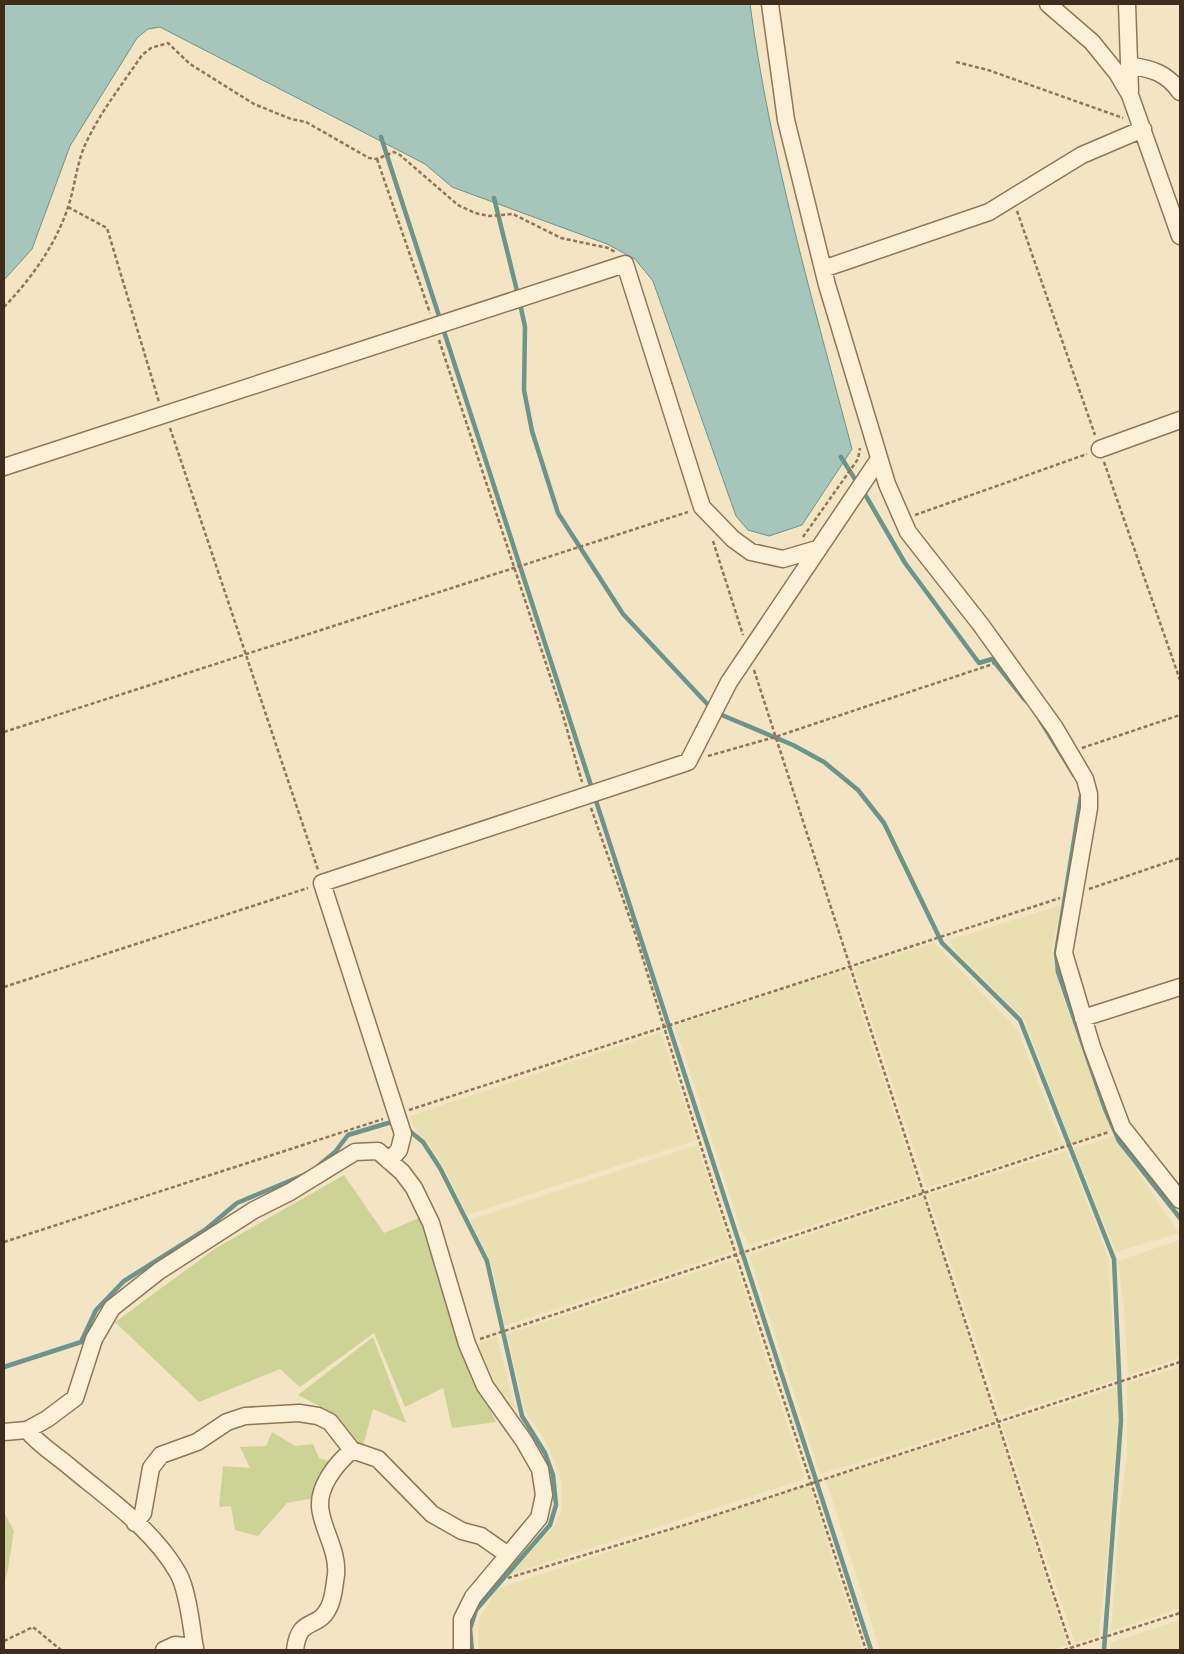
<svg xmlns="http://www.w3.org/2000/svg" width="1184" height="1654" font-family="'Source Serif 4',serif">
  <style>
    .farmland { fill: #eadfb0 }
    .green { fill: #cdd396 }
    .water { fill: #a6c6bc; stroke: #6b958a }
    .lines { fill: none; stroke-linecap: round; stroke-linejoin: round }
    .stream { stroke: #6b958a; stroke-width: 4.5 }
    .minor-casing { stroke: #907557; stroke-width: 19 }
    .path { stroke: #907557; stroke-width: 2.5; stroke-dasharray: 4 2.5; stroke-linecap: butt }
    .minor { stroke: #fcf1d8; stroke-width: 16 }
  </style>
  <rect width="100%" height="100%" fill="#f3e4c3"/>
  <path class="farmland" d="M1061 905 1052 949 1053 960 1060 988 1111 1130 1072 1144 1024 1019 956 951 950 940Z
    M934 943 1017 1029 1063 1145 927 1188 854 968Z
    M847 969 920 1191 749 1245 740 1226 675 1026Z
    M661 1032 696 1140 467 1215 443 1166 430 1146 414 1127 410 1116Z
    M1114 1136 1161 1207 1179 1233 1116 1252 1074 1149Z
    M697 1145 732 1252 504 1326 492 1265 470 1220Z
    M1067 1151 1108 1257 1116 1380 1001 1416 928 1195Z
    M923 1196 995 1420 820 1474 749 1255Z
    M1180 1240V1358L1128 1375 1125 1317 1118 1261Z
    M734 1260 805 1479 508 1575 554 1526 561 1511 562 1496 561 1481 554 1460 546 1442 525 1410 507 1334Z
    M497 1337 515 1409 491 1381 471 1347Z
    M1180 1367V1608L1111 1631 1120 1508 1127 1456V1383Z
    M1117 1387 1119 1400 1111 1514 1099 1636 1075 1643 1002 1424Z
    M997 1425 1067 1645 1052 1650H880L826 1480Z
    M809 1485 862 1650H478L479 1619 497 1589Z
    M1180 1620V1650H1110V1643Z"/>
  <path class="green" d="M344 1175 384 1233 421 1217 469 1363 496 1422 452 1428 443 1388 405 1407 374 1333 300 1387 280 1369 199 1402 115 1322 216 1248Z
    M373 1337 406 1423 373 1409 363 1446 347 1437 327 1410 298 1395Z
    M272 1432 295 1446 313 1444 319 1458 330 1461 314 1498 287 1503 258 1536 235 1530 231 1506 219 1507 223 1466 250 1468 240 1447 266 1446Z
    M4 1512 14 1531 8 1569 4 1583Z"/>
  <path class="water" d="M4 4H750C770 154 813 302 852 449L802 525 769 536 748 530 736 516 653 281 635 259 607 244 452 187 425 164 160 27 148 29 137 38 70 146 32 249 4 280Z"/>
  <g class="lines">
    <path class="stream" d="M381 137 871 1650
      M494 198 518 295
      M520 303 525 327 524 390 532 431 558 513 623 614 711 708
      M841 457 858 484
      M863 491 905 563 979 663 992 659 1025 700
      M717 713 793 745 824 762 858 790 884 823 942 943 1020 1020 1114 1259 1121 1420 1104 1650
      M1040 720 1074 775
      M1081 796 1056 953 1058 972 1105 1109 1119 1141 1180 1218
      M406 1128 423 1142 440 1168 487 1261 522 1416 545 1453 553 1475 556 1505 550 1525 476 1610 470 1629 472 1650
      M318 1166 335 1152 348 1135 395 1121
      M4 1367 81 1342 96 1310 124 1281 205 1230 237 1203 306 1174"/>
    <defs>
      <path id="minor" d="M770 4 786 120 827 285 887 484 908 532 981 625 1055 728 1085 779 1089 794V808L1064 953 1092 1047 1122 1127 1180 1200
        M1048 4 1092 42 1117 73 1130 95 1180 236
        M1127 4 1130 91
        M1129 65C1152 69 1167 73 1180 92
        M823 269 989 212 1082 155 1143 129
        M1100 449 1180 420
        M4 467 625 264 702 507 733 539 751 552 783 559 817 549
        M1083 1018 1180 987
        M389 1161 399 1150 403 1134 322 883 688 762 729 682 879 459
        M27 1430C39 1445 55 1454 70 1467 107 1498 153 1529 178 1573 188 1590 192 1630 195 1650
        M4 1432 27 1430 47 1419 75 1398 94 1339 112 1308 159 1271 254 1210 290 1192 355 1152 378 1151 402 1172 414 1188 431 1223 467 1344 485 1386 524 1441 540 1469 544 1495 539 1518 473 1597 462 1619V1650
        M135 1523 143 1513 151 1468 161 1455 197 1442 227 1422 245 1416 299 1413 318 1416 330 1422 352 1450 378 1459 432 1514 462 1531 481 1536 508 1555
        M164 1650 175 1645 195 1647
        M295 1650C299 1616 317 1630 328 1609 334 1599 334 1586 336 1575 338 1552 325 1534 321 1513 315 1489 336 1464 352 1450"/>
    </defs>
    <use href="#minor" class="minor-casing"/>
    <path class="path" d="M956 62 988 70 1123 118
      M377 159 430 313
      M68 207 107 228 159 402
      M1017 211 1095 435
      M4 307C32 278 57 243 69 204 75 185 77 163 85 145 100 112 122 85 142 55L151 48 168 43 190 64 254 104 291 119 306 122 369 158 377 159 394 152 400 155 458 205 475 213 489 216 513 214 561 238 608 248 615 252
      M439 340 562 712 582 782
      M170 428 318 870
      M1104 462 1180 680
      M915 515 1087 454
      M803 537 858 459 860 448
      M713 541 743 635
      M754 670 1071 1648
      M4 732 688 512
      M1082 748 1180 715
      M708 756 775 737 993 664
      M591 808 634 930 714 1188 866 1650
      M1089 889 1180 858
      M4 987 308 888
      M409 1110 1060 898
      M4 1242 383 1119
      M480 1339 1109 1132
      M508 1578 688 1524 1180 1362
      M4 1641 33 1627 61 1650
      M1064 1650 1180 1613"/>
    <use href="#minor" class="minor"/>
  </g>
  <rect width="1184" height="1654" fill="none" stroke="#3e2d1d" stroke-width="10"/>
</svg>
